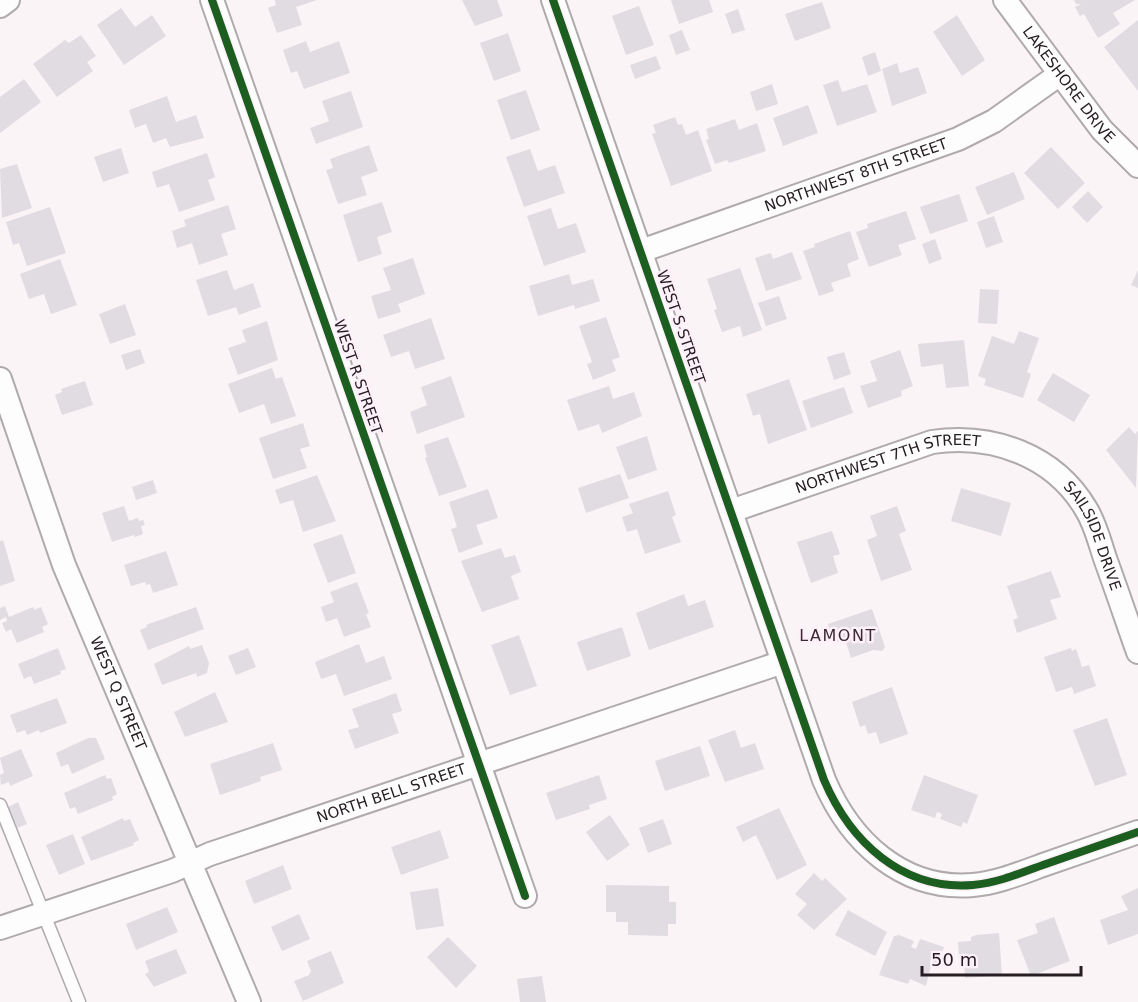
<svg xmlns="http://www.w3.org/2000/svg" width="1138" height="1002" font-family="'DejaVu Sans',sans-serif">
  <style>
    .building { fill: #e1dce1 }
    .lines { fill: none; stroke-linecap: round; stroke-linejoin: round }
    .service-casing { stroke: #b0aaad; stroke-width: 15 }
    .minor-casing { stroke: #b0aaad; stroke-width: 26 }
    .service { stroke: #fefdfe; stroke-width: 12 }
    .minor { stroke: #fefdfe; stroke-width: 22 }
    .cycleway-casing { stroke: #fef0f8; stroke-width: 11 }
    .cycleway { stroke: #1b5e20; stroke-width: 8 }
    .labels { text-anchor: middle; stroke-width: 5; stroke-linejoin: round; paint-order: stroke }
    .street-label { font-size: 15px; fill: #251d22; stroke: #fef0f8 }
    .neighbourhood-label { font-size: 16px; letter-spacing: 1.5px; fill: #3b2a33; stroke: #fef0f8 }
  </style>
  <rect width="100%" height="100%" fill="#faf4f7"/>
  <path class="building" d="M275 0H317L296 7 302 25 277 33 268 8 276 5Z
    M462 0H497L503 16 475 26Z
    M671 0H709L713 12 679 24Z
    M1074 0H1135L1113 13 1120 24 1098 38 1084 14 1080 16 1075 7 1081 4H1076Z
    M822 2 831 28 795 41 785 14Z
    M639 6 654 45 626 55 612 16Z
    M121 8 135 27 152 15 166 36 124 65 97 25Z
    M738 9 745 30 732 34 725 14Z
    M957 15 985 60 962 76 933 32Z
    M1138 20V91L1104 47Z
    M682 30 690 50 676 55 669 35Z
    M508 33 521 71 494 81 480 43Z
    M81 35 96 56 87 62 93 71 57 97 33 64 65 40 69 43Z
    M306 41 310 52 339 41 350 73 304 89 297 71 291 73 283 50Z
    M875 52 881 71 868 76 862 57Z
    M656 56 661 69 635 79 630 65Z
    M897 63 900 73 918 67 927 93 892 106 882 69Z
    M24 79 41 102 0 133V97Z
    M838 80 842 92 867 84 877 112 837 126 823 85Z
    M772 84 778 104 756 111 750 92Z
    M526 90 540 130 511 140 497 100Z
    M351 91 363 127 316 144 310 128 329 121 322 101Z
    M167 96 176 122 196 115 204 138 170 147 166 138 153 143 146 124 135 128 129 110Z
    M808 105 818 133 783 146 773 118Z
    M675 117 678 125 682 124 686 135 698 130 712 171 671 186 652 134 656 133 653 125Z
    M735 119 739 130 757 123 766 151 729 163 727 160 715 164 706 140 709 139 706 129Z
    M369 145 378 171 361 177 367 195 338 204 326 170 333 168 330 159Z
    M1051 147 1085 183 1058 209 1024 173Z
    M121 148 129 173 103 182 94 157Z
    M530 149 538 171 555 165 565 193 524 207 506 157Z
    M207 153 215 177 208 180 215 200 179 212 169 184 157 188 152 172Z
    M17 164 32 208 2 218 0 169Z
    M1014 172 1025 199 987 215 975 187Z
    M1088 191 1103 207 1087 223 1072 207Z
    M959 194 968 221 930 234 920 207Z
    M382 202 392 232 377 237 382 254 358 262 343 215Z
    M228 205 236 229 221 234 228 255 199 265 192 243 177 248 172 231 186 226 184 220Z
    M50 207 66 253 27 266 19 243 13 245 6 222Z
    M551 208 558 229 576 223 586 252 544 266 527 216Z
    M906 211 916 239 898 245 902 255 869 267 856 232 868 228 867 224Z
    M994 216 1003 242 986 248 977 222Z
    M850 231 859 259 847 264 851 276 831 283 834 291 819 296 803 251 815 247 814 244Z
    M935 239 942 259 929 264 922 244Z
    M792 252 802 279 766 291 755 258 771 253 773 259Z
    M413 258 425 294 398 304 401 312 378 319 371 296 391 290 383 268Z
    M60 259 77 305 51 314 44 294 29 299 20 274Z
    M740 268 762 330 743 337 740 326 722 332 714 310 717 309 707 279Z
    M227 270 234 290 253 283 261 307 239 315 236 307 208 316 196 280Z
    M1138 270V288L1131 285Z
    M569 274 572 285 593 279 600 301 575 309 574 305 538 316 529 286Z
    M980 289 999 290 997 324 978 323Z
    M779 296 787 319 766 326 758 303Z
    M125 304 136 335 110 344 99 314Z
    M606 317 620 357 612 360 616 371 593 380 587 364 592 362 579 326Z
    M431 318 445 359 415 369 409 351 391 357 383 335Z
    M267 321 278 360 238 375 228 348 246 342 242 330Z
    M1019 331 1039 338 1027 372 1031 374 1023 398 984 385 986 379 978 376 992 336 1014 344Z
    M964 340 969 386 946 388 943 364 921 367 918 344Z
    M140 349 145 363 126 370 121 355Z
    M900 350 913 386 901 391 902 396 868 408 860 386 877 381 870 361Z
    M844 352 851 374 834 380 827 357Z
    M272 368 276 379 282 377 296 416 271 424 264 404 239 413 228 384Z
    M1053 373 1090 395 1074 422 1037 400Z
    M451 376 465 417 417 434 410 412 427 405 421 387Z
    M789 379 807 430 768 444 760 414 753 416 746 394Z
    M85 381 93 405 62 415 55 395 62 392 61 389Z
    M609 386 613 399 634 392 642 416 602 433 599 424 578 431 567 400Z
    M844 387 853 413 811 428 802 401Z
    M303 423 310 446 300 449 307 468 273 479 259 438Z
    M1129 427 1135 434 1138 431 1136 488 1106 450Z
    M647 436 657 470 628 480 616 447Z
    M448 437 467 487 439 496 425 458 427 457 424 445Z
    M620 474 629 498 586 513 578 488Z
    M317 475 336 521 303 532 293 500 280 504 275 490Z
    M153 480 157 493 136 500 132 487Z
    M961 488 1011 503 1001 536 951 521Z
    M488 489 498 518 476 525 483 544 459 553 451 529 457 527 449 502Z
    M668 491 676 515 672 517 681 542 645 554 637 529 627 532 622 517 633 513 629 504Z
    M124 506 129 521 138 518 139 521 143 520 145 525 141 526 143 534 135 537 134 535 112 542 102 513Z
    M897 506 906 531 899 534 912 570 881 581 867 540 877 536 870 516Z
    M832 531 840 554 833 556 838 573 811 583 797 542Z
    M342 534 356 573 328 583 313 544Z
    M3 540 15 581 0 586V541Z
    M501 548 505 558 515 555 521 572 511 576 519 599 482 612 461 561Z
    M166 551 178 585 153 593 150 584 146 585 145 582 131 586 124 565Z
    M1051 571 1061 597 1050 600 1057 619 1017 633 1013 620 1018 618 1007 586Z
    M357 582 369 613 366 614 371 627 344 637 337 618 326 622 321 607 334 602 330 592Z
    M684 594 688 606 705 600 714 627 649 650 636 613Z
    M5 606 9 617 33 607 34 610 41 607 48 624 42 627 44 632 17 643 11 629 6 632 2 623 7 621 6 617 0 620V608Z
    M196 607 204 629 148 650 140 630 147 627 146 625Z
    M872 609 885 647 882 651 873 650 851 658 845 639 835 643 828 624Z
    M622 627 631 656 587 671 577 642Z
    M519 635 537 686 510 695 491 645Z
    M359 644 366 663 384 656 392 679 344 696 336 674 321 679 315 662Z
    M202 645 209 663 207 673 197 677 196 673 162 685 154 664 189 646 190 649Z
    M58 648 66 669 60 671 61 674 34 684 31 676 24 679 18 664Z
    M248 648 256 667 236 675 228 656Z
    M1071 648 1072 651 1076 649 1082 667 1089 665 1096 686 1074 694 1072 687 1056 692 1044 657Z
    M892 687 908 734 880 744 876 732 868 734 865 725 860 727 852 702Z
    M215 692 228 722 185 737 174 712Z
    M396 693 402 711 392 714 399 733 355 749 348 730 359 727 352 709Z
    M57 698 67 723 40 733 39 730 27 735 25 730 17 733 10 715Z
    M1107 718 1127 775 1095 786 1073 730Z
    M735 730 741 748 755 743 764 769 725 782 708 740Z
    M88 738H96L105 759 72 774 68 764 61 767 56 753Z
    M273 743 282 770 260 777 261 781 220 795 210 764Z
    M700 746 710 776 665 791 655 761Z
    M21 749 33 776 10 786 9 782 1 785 0 775 4 773 0 758Z
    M105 775 107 779 111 778 117 794 112 797 113 800 78 814 75 807 70 809 64 793Z
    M599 775 607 799 589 805 590 809 556 820 546 793Z
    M924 775 978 795 967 824 963 822 961 827 940 819 942 814 937 812 935 818 911 810Z
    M18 802 27 824 17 828 8 807Z
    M779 808 807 865 777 880 756 835 743 842 736 827Z
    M610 815 630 845 607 861 586 832Z
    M123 818 124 821 130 819 139 840 133 843 134 845 91 861 81 837Z
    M663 819 672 844 648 853 639 828Z
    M440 830 449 858 401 875 391 847Z
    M73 834 85 864 59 875 46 845Z
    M283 865 292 889 254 904 245 881Z
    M814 873 822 881 825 878 847 899 814 930 797 915 807 904 795 894Z
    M606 885 669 886V902H676V924H668V936L628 935V922H616V912H606Z
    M438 888 444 926 416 930 410 892Z
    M1138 888V934L1108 945 1100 920 1128 910 1121 896Z
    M167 907 178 932 136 950 126 924Z
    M848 910 887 932 875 956 835 935Z
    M299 914 310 939 282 951 271 927Z
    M1054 917 1070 961 1031 976 1017 940 1038 933 1035 924Z
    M999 933 1002 975 965 978 964 959H959L958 942 971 941V937L976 935Z
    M899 935 914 941 911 947 916 949 920 939 944 947 936 968 931 966 926 986 910 979 908 984 879 975 894 936Z
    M448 937 477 966 456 988 427 957Z
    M176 949 187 973 154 987 145 974 149 972 145 961Z
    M331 951 344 983 303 1001 294 981 309 975 311 971 307 961Z
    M542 976 546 1002H520L517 979Z"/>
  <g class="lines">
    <defs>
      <path id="service" d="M0 805 79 1002"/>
      <g id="minor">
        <path d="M212 0 525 896"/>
        <path d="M553 0 824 780C850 841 902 891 973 885 997 883 1021 873 1043 865 1075 854 1106 843 1138 832"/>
        <path id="s1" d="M1005 0 1102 130 1138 166"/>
        <path d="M0 6 8 0"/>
        <path id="s2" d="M641 251 958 139 994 121 1060 74"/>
        <path id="s3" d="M0 379 64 565 249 1002"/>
        <path id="s4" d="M731 511 932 442C992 433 1054 455 1086 509 1096 525 1100 544 1106 561 1117 591 1127 621 1138 652"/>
        <path id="s5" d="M0 928 172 871 210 854 783 662"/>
      </g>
    </defs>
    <use href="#service" class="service-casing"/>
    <use href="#minor" class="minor-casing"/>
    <use href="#service" class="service"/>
    <use href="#minor" class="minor"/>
    <defs>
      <path id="cycleway" d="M212 0 525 896
        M553 0 824 780C850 841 902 891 973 885 997 883 1021 873 1043 865 1075 854 1106 843 1138 832"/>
    </defs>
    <use href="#cycleway" class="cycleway-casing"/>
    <use href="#cycleway" class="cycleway"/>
  </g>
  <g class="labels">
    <g class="street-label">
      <text dy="5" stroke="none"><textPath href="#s1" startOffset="106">LAKESHORE DRIVE</textPath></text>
      <text dy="5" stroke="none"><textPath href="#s2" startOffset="228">NORTHWEST 8TH STREET</textPath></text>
      <text transform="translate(681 327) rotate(71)" y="5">WEST S STREET</text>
      <text transform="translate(358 377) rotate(71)" y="5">WEST R STREET</text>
      <text dy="5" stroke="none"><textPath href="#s4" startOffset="165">NORTHWEST 7TH STREET</textPath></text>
      <text dy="5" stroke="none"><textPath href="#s4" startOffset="418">SAILSIDE DRIVE</textPath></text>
      <text dy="5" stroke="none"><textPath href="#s3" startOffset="336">WEST Q STREET</textPath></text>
      <text dy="5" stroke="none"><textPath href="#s5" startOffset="414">NORTH BELL STREET</textPath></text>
    </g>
    <g class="neighbourhood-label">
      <text x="838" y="641">LAMONT</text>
    </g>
  </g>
  <path d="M922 966v9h159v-9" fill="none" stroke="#251d22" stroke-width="3"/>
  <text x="931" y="966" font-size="18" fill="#251d22" stroke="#fef0f8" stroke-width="4.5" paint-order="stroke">50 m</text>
</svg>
